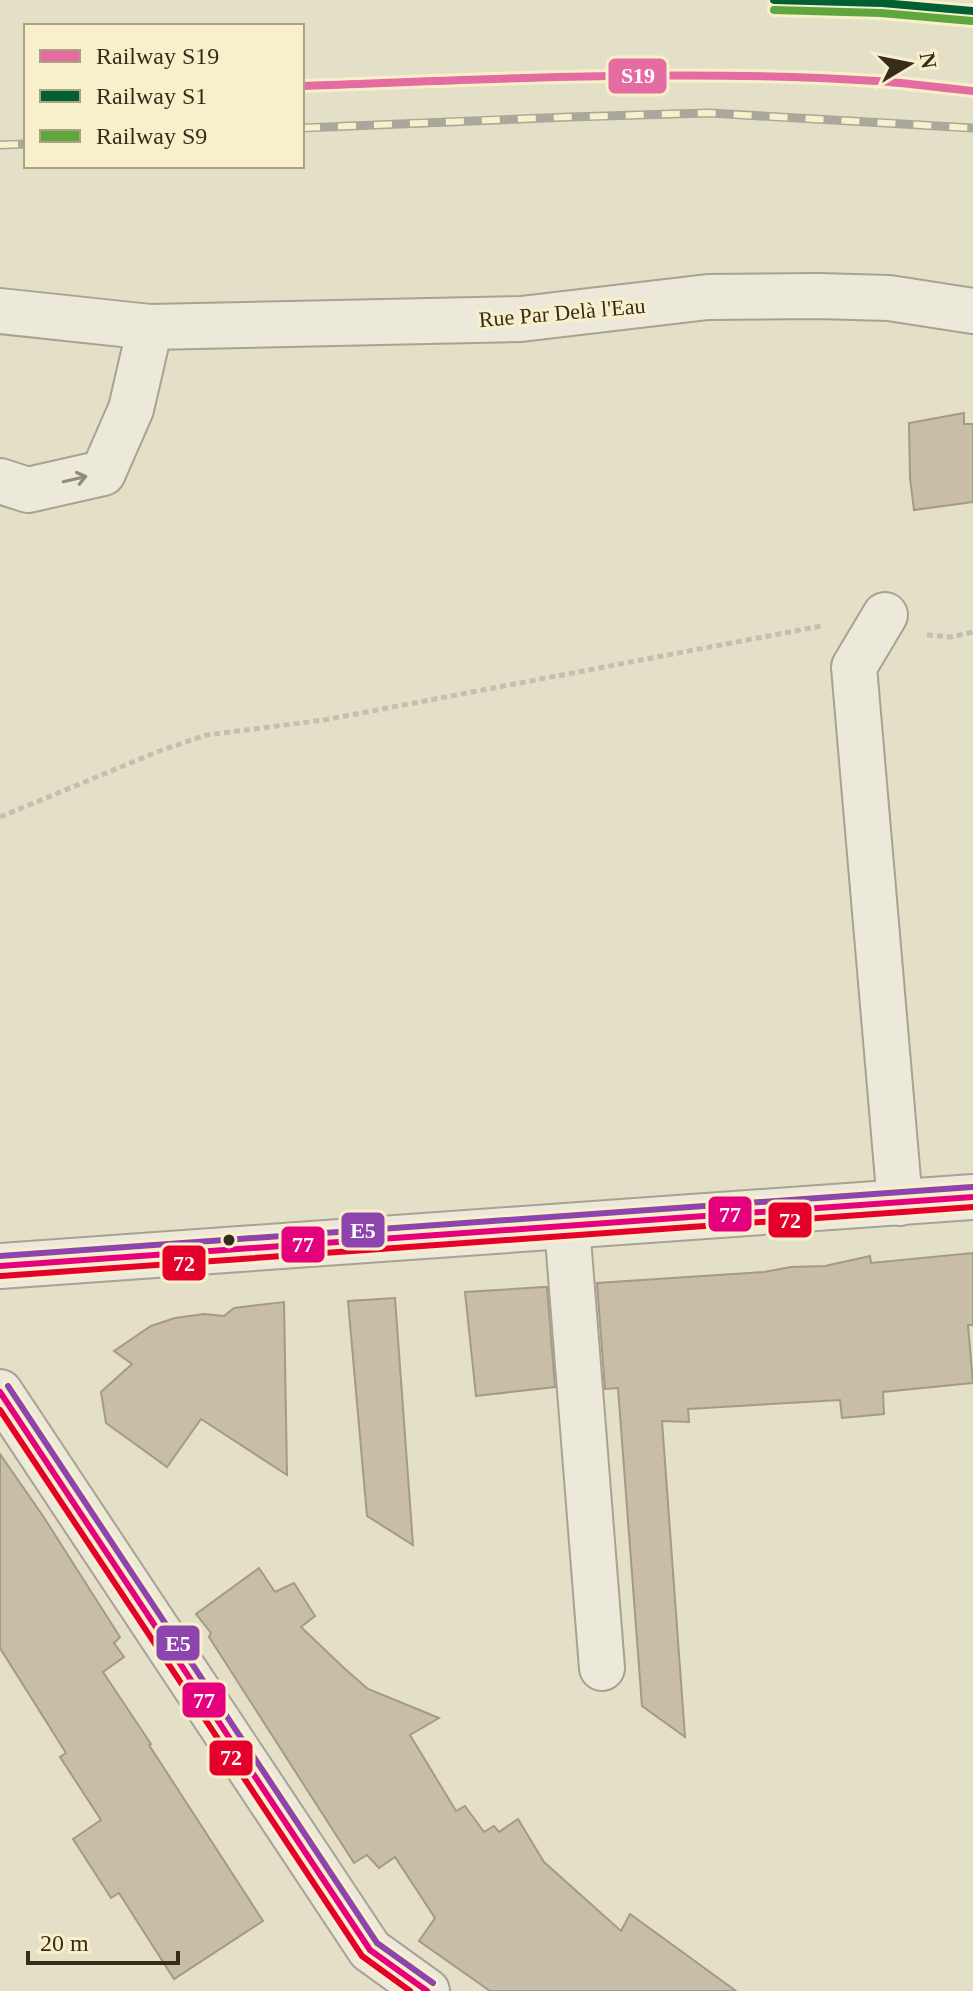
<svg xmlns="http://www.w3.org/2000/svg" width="973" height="1991" font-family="Georgia,serif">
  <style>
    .building { fill: #c8bda7; stroke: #a49a87; stroke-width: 2 }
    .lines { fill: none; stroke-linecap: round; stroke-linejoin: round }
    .minor-casing { stroke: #a8a291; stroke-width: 48 }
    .path { stroke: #c4c0b1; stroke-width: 5; stroke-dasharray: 6 4; stroke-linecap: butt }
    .minor { stroke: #ece8da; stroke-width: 44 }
    .rail-casing { stroke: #aaa79b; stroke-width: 9 }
    .rail { stroke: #f8f0ca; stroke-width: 6; stroke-dasharray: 18; stroke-linecap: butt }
    .bus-1-casing { stroke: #f8f0ca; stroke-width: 12 }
    .bus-2-casing { stroke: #f8f0ca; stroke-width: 12 }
    .bus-3-casing { stroke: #f8f0ca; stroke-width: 12 }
    .bus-1 { stroke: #e5007d; stroke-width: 6 }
    .bus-2 { stroke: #e4002b; stroke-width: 6 }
    .bus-3 { stroke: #8e44ad; stroke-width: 6 }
    .rail-1-casing { stroke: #f8f0ca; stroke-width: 14 }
    .rail-2-casing { stroke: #f8f0ca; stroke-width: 14 }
    .rail-3-casing { stroke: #f8f0ca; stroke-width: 14 }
    .rail-1 { stroke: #e46ca0; stroke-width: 8 }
    .rail-2 { stroke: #005f33; stroke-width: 8 }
    .rail-3 { stroke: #60a63f; stroke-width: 8 }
    .oneway { stroke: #928a7a }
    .bus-dot { fill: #372b1a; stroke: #f8f0ca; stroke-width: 3 }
    .labels { text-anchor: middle; stroke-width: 6; stroke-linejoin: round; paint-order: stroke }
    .street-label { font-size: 22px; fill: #372b1a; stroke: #f8f0ca }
    .line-badge { stroke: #f8f0ca; stroke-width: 3 }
    .badge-label { font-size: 22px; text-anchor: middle; font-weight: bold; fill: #fff }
  </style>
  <rect width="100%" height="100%" fill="#e4dfc7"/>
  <path class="building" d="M964 413V424H973V502L914 510 910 478 909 423Z
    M973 1253V1325H968L973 1383 883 1392 884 1414 842 1418 840 1400 688 1409 689 1422 662 1421 685 1737 642 1706 618 1388 605 1389 597 1283 764 1272 791 1267 825 1266 870 1256 871 1263Z
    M544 1287H547L555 1387 476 1396 465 1292Z
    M395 1298 413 1545 367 1516 348 1301Z
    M284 1302 287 1475 201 1419 167 1467 106 1423 101 1392 132 1364 114 1351 151 1326 175 1318 204 1314 224 1316 234 1308Z
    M0 1454 43 1516 120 1637 114 1643 124 1657 103 1672 151 1744 149 1745 263 1921 174 1979 119 1893 111 1898 73 1839 101 1820 60 1757 66 1753 0 1648Z
    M259 1568 275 1592 294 1583 315 1616 301 1627 345 1669 368 1689 439 1718 410 1735 456 1811 465 1806 484 1832 494 1826 499 1832 518 1819 544 1862 621 1931 630 1914 736 1991H490L419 1941 435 1918 395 1857 379 1868 367 1855 354 1863 209 1637 211 1633 196 1614Z"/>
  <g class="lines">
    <defs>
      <path id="minor" d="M0 311 150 327 521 319 708 297 818 296 889 298 973 311
        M0 481 28 490 103 473 131 409 150 327
        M885 615 854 667 900 1203
        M567 1226 602 1668
        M0 1266 973 1197
        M0 1392 370 1950 427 1991"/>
    </defs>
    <use href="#minor" class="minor-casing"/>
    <path class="path" d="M927 635 951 637 973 632
      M0 817 157 752 206 735 324 720 821 626"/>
    <use href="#minor" class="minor"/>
    <defs>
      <path id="rail" d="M302 128 569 117 709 113 973 128
        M0 145 26 144"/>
    </defs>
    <use href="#rail" class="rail-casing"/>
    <use href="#rail" class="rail"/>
    <defs>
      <path id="bus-1" d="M0 1266 973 1197
        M0 1392 370 1950 427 1991"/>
      <path id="bus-2" d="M1 1276 973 1207
        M0 1410 362 1956 410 1991"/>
      <path id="bus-3" d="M0 1256 972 1187
        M8 1386 377 1943 433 1983"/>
    </defs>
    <use href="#bus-1" class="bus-1-casing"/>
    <use href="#bus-2" class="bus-2-casing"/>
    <use href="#bus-3" class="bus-3-casing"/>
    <use href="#bus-1" class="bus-1"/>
    <use href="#bus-2" class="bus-2"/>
    <use href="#bus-3" class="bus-3"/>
    <defs>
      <path id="rail-1" d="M302 86C493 79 685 69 876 81 908 83 941 88 973 91"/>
      <path id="rail-2" d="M774 0 882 3 973 11"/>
      <path id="rail-3" d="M774 10 881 13 972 21"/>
    </defs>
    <use href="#rail-1" class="rail-1-casing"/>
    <use href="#rail-2" class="rail-2-casing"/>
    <use href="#rail-3" class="rail-3-casing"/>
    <use href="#rail-1" class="rail-1"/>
    <use href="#rail-2" class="rail-2"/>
    <use href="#rail-3" class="rail-3"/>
  </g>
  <defs><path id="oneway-shaft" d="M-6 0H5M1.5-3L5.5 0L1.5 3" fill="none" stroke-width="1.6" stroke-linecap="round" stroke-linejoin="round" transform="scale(2)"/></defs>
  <use class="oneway" href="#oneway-shaft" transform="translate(75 479) rotate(-13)"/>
  <circle class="bus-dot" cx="229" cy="1240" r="7"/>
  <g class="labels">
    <g class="street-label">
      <text transform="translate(562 312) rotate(-5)" y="8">Rue Par Delà l'Eau</text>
    </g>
  </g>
  <g class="line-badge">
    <rect x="607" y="57" width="61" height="38" rx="8" fill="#e46ca0"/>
    <rect x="707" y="1195" width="46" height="38" rx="8" fill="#e5007d"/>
    <rect x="767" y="1201" width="46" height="38" rx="8" fill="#e4002b"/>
    <rect x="340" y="1211" width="46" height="38" rx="8" fill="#8e44ad"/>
    <rect x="280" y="1225" width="46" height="39" rx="8" fill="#e5007d"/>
    <rect x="161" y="1244" width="46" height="38" rx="8" fill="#e4002b"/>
    <rect x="155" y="1624" width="46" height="38" rx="8" fill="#8e44ad"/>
    <rect x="181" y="1681" width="46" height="38" rx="8" fill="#e5007d"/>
    <rect x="208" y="1739" width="46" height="38" rx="8" fill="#e4002b"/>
  </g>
  <g class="badge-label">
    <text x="638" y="83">S19</text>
    <text x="730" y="1222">77</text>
    <text x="790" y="1228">72</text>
    <text x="363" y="1238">E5</text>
    <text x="303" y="1252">77</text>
    <text x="184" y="1271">72</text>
    <text x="178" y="1651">E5</text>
    <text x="204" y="1708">77</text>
    <text x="231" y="1765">72</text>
  </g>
  <rect x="24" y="24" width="280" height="144" fill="#f8f0ca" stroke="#aba184" stroke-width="2"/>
  <rect x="40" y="50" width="40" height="12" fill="#e46ca0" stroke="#aba184" stroke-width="2"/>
  <text x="96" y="64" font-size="24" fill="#372b1a">Railway S19</text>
  <rect x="40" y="90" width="40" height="12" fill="#005f33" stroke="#aba184" stroke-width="2"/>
  <text x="96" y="104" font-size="24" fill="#372b1a">Railway S1</text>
  <rect x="40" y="130" width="40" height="12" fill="#60a63f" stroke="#aba184" stroke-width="2"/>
  <text x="96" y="144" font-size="24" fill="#372b1a">Railway S9</text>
  <g transform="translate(909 64) rotate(80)" stroke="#f8f0ca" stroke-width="6" paint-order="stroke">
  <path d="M0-6L14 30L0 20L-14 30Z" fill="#372b1a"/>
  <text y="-12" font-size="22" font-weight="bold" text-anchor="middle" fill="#372b1a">N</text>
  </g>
  <path d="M28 1951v12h150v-12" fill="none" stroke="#372b1a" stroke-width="4"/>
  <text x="40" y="1951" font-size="24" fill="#372b1a" stroke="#f8f0ca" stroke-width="6" paint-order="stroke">20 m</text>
</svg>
